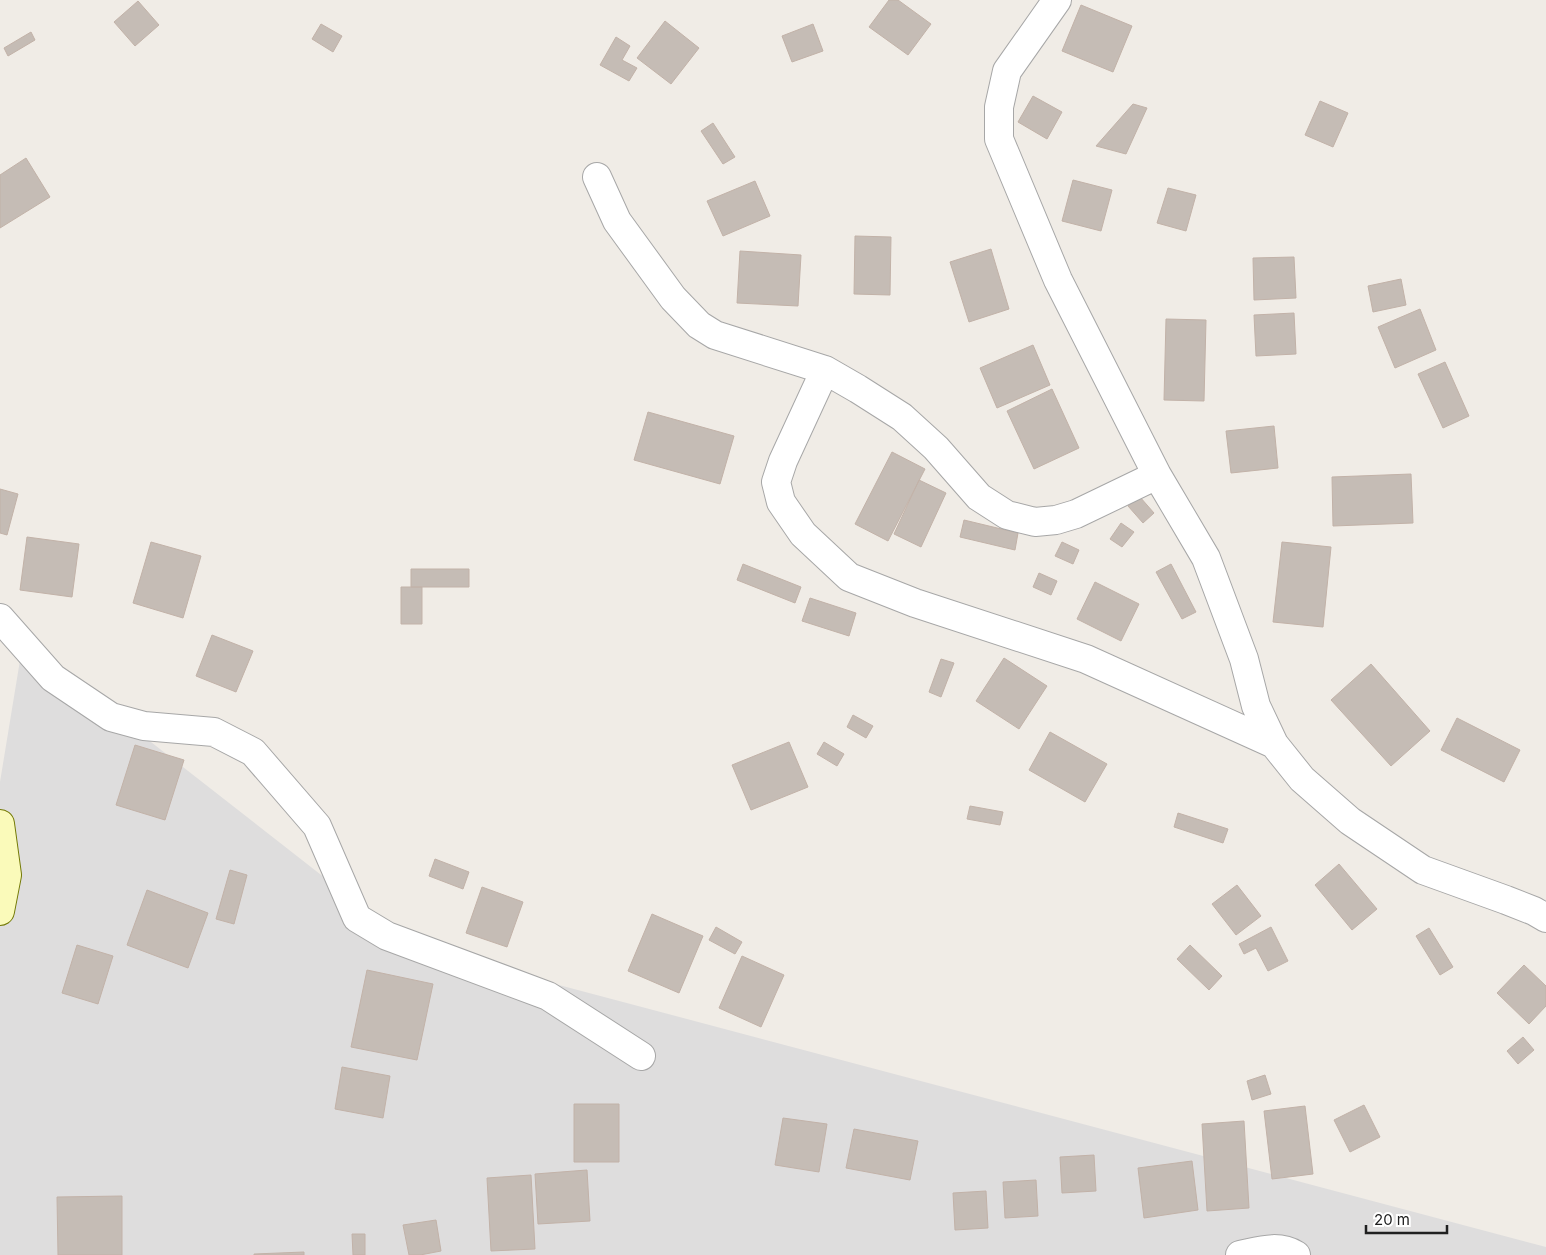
<svg xmlns="http://www.w3.org/2000/svg" width="1546" height="1255" font-family="Inter,sans-serif">
  <style>
    .residential { fill: #dedddd }
    .building { fill: #c5bcb5; stroke: #c2b2a8 }
    .lines { fill: none; stroke-linecap: round; stroke-linejoin: round }
    .street-casing { stroke: #a7a7a7; stroke-width: 30 }
    .secondary-casing { stroke: #737904; stroke-width: 30 }
    .street { stroke: #fff; stroke-width: 28 }
    .secondary { stroke: #fafaba; stroke-width: 28 }
  </style>
  <rect width="100%" height="100%" fill="#f0ece6"/>
  <path class="residential" d="M23 642 412 946 1546 1247V1255H0V782Z"/>
  <path class="building" d="M889 0H898L931 24 908 55 869 27Z
    M138 1 159 25 135 46 114 22Z
    M1081 5 1132 26 1113 72 1062 51Z
    M665 21 699 48 671 84 637 58Z
    M321 24 342 36 333 52 312 39Z
    M813 24 823 51 792 62 782 36Z
    M31 32 35 40 8 56 4 48Z
    M616 37 630 46 622 60 637 68 629 81 600 65Z
    M1033 96 1062 112 1047 139 1018 122Z
    M1320 101 1348 113 1333 147 1305 135Z
    M1133 104 1147 108 1126 154 1096 146Z
    M713 123 735 157 723 164 701 131Z
    M26 158 50 197 0 228V175Z
    M1073 180 1112 190 1101 231 1062 221Z
    M755 181 770 216 723 236 707 201Z
    M1168 188 1196 195 1186 231 1157 223Z
    M855 236 891 237 890 295 854 294Z
    M991 249 1009 309 969 322 950 262Z
    M740 251 801 255 798 306 737 303Z
    M1294 257 1296 298 1254 300 1253 258Z
    M1401 279 1406 305 1373 312 1368 286Z
    M1420 309 1436 350 1395 368 1378 327Z
    M1294 313 1296 354 1256 356 1254 315Z
    M1166 319 1206 320 1204 401 1164 400Z
    M1033 345 1050 385 997 408 980 368Z
    M1445 362 1469 416 1443 428 1418 374Z
    M1052 389 1079 448 1034 469 1007 411Z
    M648 412 734 436 720 484 634 460Z
    M1274 426 1278 468 1231 473 1226 431Z
    M892 452 925 469 888 541 855 524Z
    M1411 474 1413 523 1333 526 1332 477Z
    M919 480 946 493 921 547 894 534Z
    M0 489 18 494 7 535 0 533Z
    M1140 497 1154 513 1143 523 1128 506Z
    M964 520 1018 533 1015 550 960 537Z
    M1121 523 1134 532 1122 547 1110 539Z
    M27 537 79 544 72 597 20 590Z
    M151 542 201 556 183 618 133 603Z
    M1062 542 1079 550 1073 564 1055 556Z
    M1282 542 1331 547 1323 627 1273 622Z
    M743 564 801 587 795 603 737 580Z
    M1171 564 1196 612 1182 619 1156 572Z
    M411 569H469V587H411Z
    M1039 573 1057 581 1051 595 1033 587Z
    M1095 582 1139 604 1121 641 1077 619Z
    M401 587H422V624H401Z
    M810 598 856 613 849 636 802 621Z
    M212 635 253 651 236 692 196 676Z
    M1004 658 1047 686 1019 729 976 701Z
    M941 659 954 663 941 697 929 692Z
    M1371 664 1430 731 1391 766 1331 700Z
    M853 715 873 726 866 738 847 727Z
    M1457 718 1520 750 1504 782 1441 750Z
    M1050 732 1107 764 1085 802 1029 770Z
    M789 742 808 787 751 810 732 765Z
    M824 742 844 754 837 766 817 754Z
    M135 745 184 760 165 820 116 805Z
    M970 806 1003 812 1000 825 967 819Z
    M1178 813 1228 829 1223 843 1174 827Z
    M435 859 469 872 463 889 429 876Z
    M1339 864 1377 909 1352 930 1315 885Z
    M230 870 247 875 234 924 216 919Z
    M1237 885 1261 916 1236 935 1212 904Z
    M482 887 523 902 507 947 466 933Z
    M147 890 208 913 188 968 127 945Z
    M652 914 703 936 679 993 628 971Z
    M716 927 742 942 735 954 709 940Z
    M1271 927 1288 961 1268 971 1256 948 1244 954 1239 944Z
    M1429 928 1453 967 1440 975 1416 936Z
    M77 945 113 956 98 1004 62 993Z
    M1190 945 1222 976 1209 990 1177 959Z
    M742 956 784 975 761 1027 719 1008Z
    M1524 965 1546 986V1006L1529 1024 1497 993Z
    M367 970 433 984 417 1060 351 1047Z
    M1523 1037 1534 1050 1518 1064 1507 1051Z
    M342 1067 390 1076 383 1118 335 1109Z
    M1265 1075 1271 1094 1252 1100 1247 1081Z
    M574 1104H619V1162H574Z
    M1364 1105 1380 1137 1350 1152 1334 1120Z
    M1305 1106 1313 1174 1272 1179 1264 1111Z
    M783 1118 827 1124 819 1172 775 1165Z
    M1244 1121 1249 1208 1207 1211 1202 1124Z
    M854 1129 918 1141 910 1180 846 1168Z
    M1094 1155 1096 1191 1062 1193 1060 1157Z
    M1192 1161 1198 1210 1144 1218 1138 1168Z
    M587 1170 590 1221 538 1224 535 1174Z
    M531 1175 535 1249 491 1251 487 1178Z
    M1036 1180 1038 1216 1005 1218 1003 1182Z
    M986 1191 988 1228 955 1230 953 1193Z
    M122 1196V1255H58L57 1197Z
    M436 1220 441 1251 420 1255H409L403 1225Z
    M352 1234H365V1255H353Z
    M304 1252V1255H254V1254Z"/>
  <g class="lines">
    <defs>
      <path id="street" d="M1057 0 1007 71 999 107V139L1058 280 1157 475 1206 558 1244 659 1256 706 1274 744 1302 779 1350 821 1423 870 1506 900 1534 911 1546 918
        M597 177 617 221 673 298 699 325 715 335 825 370 858 389 902 417 936 448 979 497 1007 515 1035 522 1056 520 1076 514 1157 475
        M825 370 783 461 776 482 781 502 803 534 849 577 915 603 1086 659 1274 744
        M0 618 53 678 111 717 144 726 214 732 253 752 317 826 357 918 387 936 548 996 641 1056
        M1240 1255C1259 1251 1278 1244 1296 1255"/>
      <path id="secondary" d="M0 824 7 875 0 911"/>
    </defs>
    <use href="#street" class="street-casing"/>
    <use href="#secondary" class="secondary-casing"/>
    <use href="#street" class="street"/>
    <use href="#secondary" class="secondary"/>
  </g>
  <path d="M1366 1225v8h81v-8" fill="none" stroke="#202020" stroke-width="2.5"/>
  <text x="1374" y="1225" font-size="15" fill="#202020" stroke="#ffffff" stroke-width="4" paint-order="stroke">20 m</text>
</svg>
